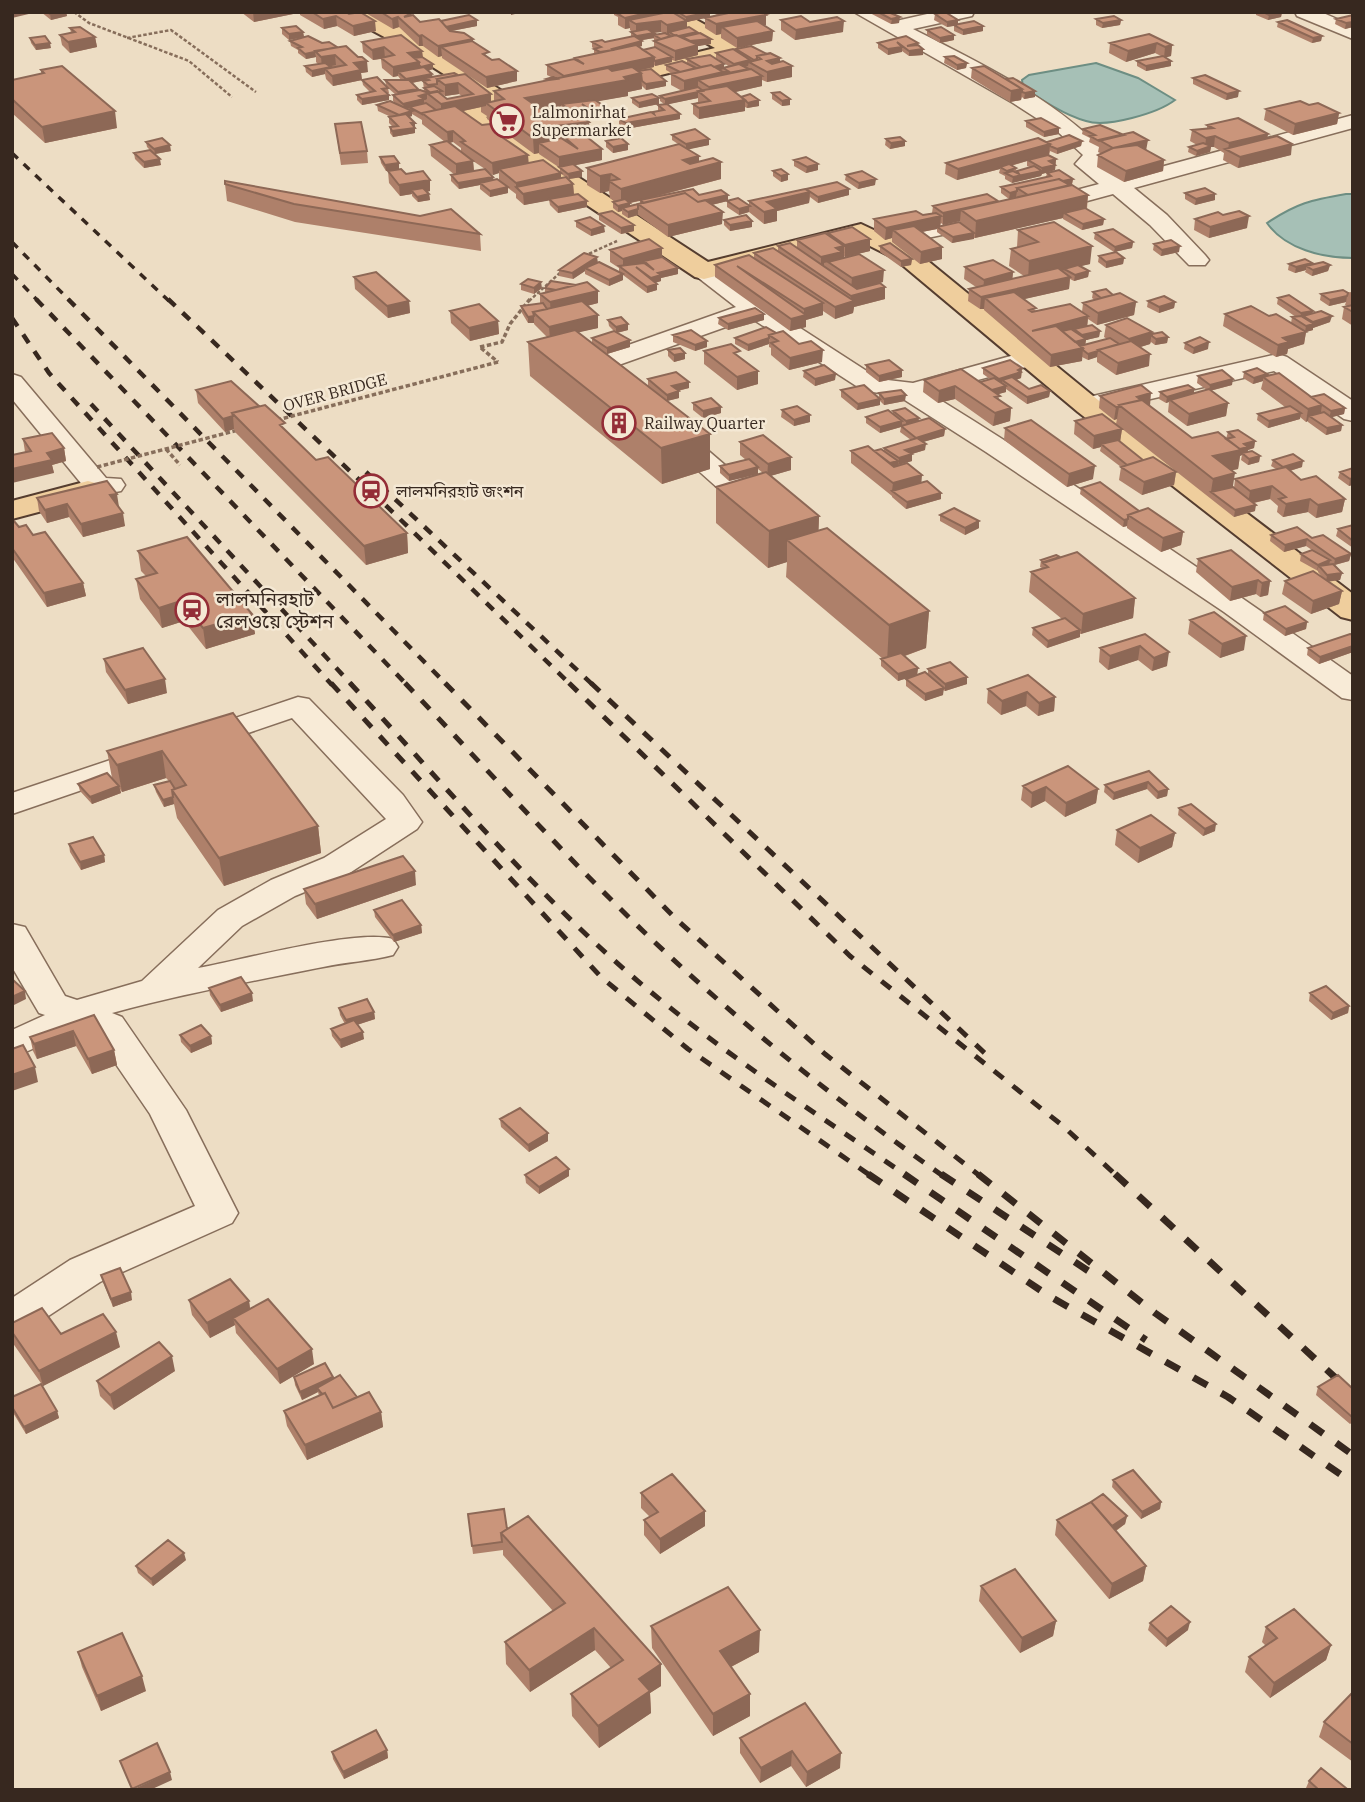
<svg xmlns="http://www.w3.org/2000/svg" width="1365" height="1802" font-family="'IBM Plex Serif','Noto Sans Bengali',serif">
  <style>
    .water { fill: #a6c0b6; stroke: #6d8e83; stroke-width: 2 }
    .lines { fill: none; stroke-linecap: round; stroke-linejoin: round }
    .minor-casing { stroke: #876e5b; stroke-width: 3 }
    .major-casing { stroke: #553d2f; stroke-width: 4 }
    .path-far1 { stroke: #876e5b; stroke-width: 2.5; stroke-dasharray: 3.5 2; stroke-linecap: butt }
    .path { stroke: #876e5b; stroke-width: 3.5; stroke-dasharray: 4.5 2.5; stroke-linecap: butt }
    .minor { fill: #f8ebd7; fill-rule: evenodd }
    .major { fill: #efce9d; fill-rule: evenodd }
    .rail-far3 { stroke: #37281f; stroke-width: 3.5; stroke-dasharray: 8 8; stroke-linecap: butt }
    .rail-far2 { stroke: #37281f; stroke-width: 4.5; stroke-dasharray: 10 10; stroke-linecap: butt }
    .rail-far1 { stroke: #37281f; stroke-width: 5; stroke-dasharray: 12 12; stroke-linecap: butt }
    .rail { stroke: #37281f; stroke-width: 7; stroke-dasharray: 16 16; stroke-linecap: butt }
    .path-bridge { stroke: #876e5b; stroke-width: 3.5; stroke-dasharray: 4.5 2.5; stroke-linecap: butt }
    .wall { fill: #ae806a; fill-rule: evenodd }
    .shaded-wall { fill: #8d6856 }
    .building { fill: #ca957b; stroke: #8d6856; stroke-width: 2 }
    .labels { text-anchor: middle; stroke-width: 5; stroke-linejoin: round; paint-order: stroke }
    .far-poi-label { font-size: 16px; fill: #37281f; stroke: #f4e8d4; text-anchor: start }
    .far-street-label { font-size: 16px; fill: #37281f; stroke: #f4e8d4 }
    .poi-label { font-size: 19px; fill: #37281f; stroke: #f4e8d4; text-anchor: start }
  </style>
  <rect width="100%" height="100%" fill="#edddc4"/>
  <path class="water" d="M1096 63 1138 78 1175 100C1158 113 1107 128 1086 121 1064 115 1042 100 1023 87L1022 80 1029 75Z
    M1346 194H1353V258C1323 258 1285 249 1267 223 1297 203 1311 200 1346 194Z"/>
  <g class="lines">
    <defs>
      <path id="minor" d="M854 12H879L896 21 936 12H974L972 16 913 29C978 62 1051 97 1103 150L1106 155 1099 163 1120 178 1353 115V128L1134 188 1167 215 1205 255 1209 260 1205 265H1189L1150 225 1113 194 1043 213 1035 211 1032 206 1035 201 1099 184 1075 164 1083 155 1058 132 1013 103Z
        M1295 12H1321L1353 26V39L1297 16Z
        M982 213 990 215 993 220 990 225 879 248 871 246 867 241 871 236 879 234Z
        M704 264 712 266 763 304 879 379 913 383 1032 350 1041 353 1045 358 1041 363 929 393C1073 482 1214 577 1353 676V700L1342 698 1224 612 986 452 897 395 864 391 751 318 613 367 630 384 626 389C608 394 592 380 582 365L586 360 736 307 696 276 692 271 696 266Z
        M1278 354 1287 357 1353 401V421L1344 419 1274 371 1102 410 1093 408 1089 402 1093 396Z
        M12 374 21 377 106 478 121 479 125 485 121 491 99 495 89 493 12 399Z
        M674 427 683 429 740 478 756 483 781 507 777 513 767 515 757 513 736 495 720 490 665 441 661 435 665 429Z
        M298 697 309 699 403 795 422 822 417 829 348 874 295 896 242 926 198 968C242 960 355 929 393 939L398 947 393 955C370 961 346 962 323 967 253 981 181 994 112 1013L122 1017 186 1110 238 1213 232 1223 100 1282 27 1330 12 1335V1298L70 1260 195 1206 150 1114 96 1035 80 1028 12 1058V1030L45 1015 39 1013 12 967V924L25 927 65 996 77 1000 142 981 218 910 271 880 324 858 386 819 292 718 12 814V793Z"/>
      <path id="major" d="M326 12H363L377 15 406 30 510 96 531 90 539 92 542 97 539 102 486 117 708 262 861 224 912 248 1098 400 1353 594V620L1341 617 1078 412 894 258 858 240 704 279 695 277 465 124 461 119 465 109 488 102 390 40 362 25 328 17Z
        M656 12H682L742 45 745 50 742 55 604 89 596 87 593 82 596 77 715 48 658 17Z
        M88 481 99 484 103 490 99 496 12 519V501Z"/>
    </defs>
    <use href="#minor" class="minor-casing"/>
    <use href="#major" class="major-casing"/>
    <path class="path-far1" d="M74 12 89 23 189 61 232 97
      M127 38 171 30 256 92
      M584 256 617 241
      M529 301 562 271"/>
    <path class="path" d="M480 347 502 342 510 324 530 299
      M481 348 498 362
      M166 449 180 465"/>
    <use href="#minor" class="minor"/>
    <use href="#major" class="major"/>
    <path class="rail-far3" d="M12 153 169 301
      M12 242 70 301
      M12 274 38 301"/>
    <path class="rail-far2" d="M36 299 407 685
      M68 299 447 685
      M168 299 371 491 571 685
      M12 318 49 373 332 685
      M91 404 352 685
      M366 472 593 685"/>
    <path class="rail-far1" d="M331 683 601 977 688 1049 871 1176
      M350 683C440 780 526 883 625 970 713 1047 811 1110 907 1176
      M405 683C484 766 561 852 644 932 737 1021 838 1102 943 1176
      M445 683 675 918 825 1054 980 1176
      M569 683 850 956 1063 1126 1117 1176
      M591 683 991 1059"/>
    <path class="rail" d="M868 1174 1049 1296 1228 1397 1353 1483
      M904 1174 1146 1340
      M941 1174 1090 1272
      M978 1174 1155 1313 1353 1455
      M1115 1174 1353 1394"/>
    <path class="path-bridge" d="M277 420 498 362
      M97 467 238 430"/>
  </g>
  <path class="wall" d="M41 12H66L67 16 51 20Z
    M241 12H298V13L254 22Z
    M300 12H346L376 31 354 36 337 26 324 29 300 15Z
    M364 12H407L420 22 441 21 477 26 451 31 473 42 489 58 517 81 487 88 442 58V56L438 57 423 46H419L399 27 393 29Z
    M614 12H672L676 15V12H710V17L717 15 711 12H774V13L766 15V25H764L773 31 772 41 737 48 721 38V34L716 35 705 28V18L687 22V28L711 39V44L698 46V55L675 61 672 60V62L655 66 654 65V67L638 71 666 86 646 90 642 86V89L628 92V96L597 101 610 110V116L596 119 593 117V119L587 120 589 122 590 138H589L602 160 575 165 582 177 569 179 561 174V178L573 184 574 194 587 201V207L558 213 550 205 549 200 524 205 516 198V194L508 188V193L490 197 480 189V185L459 189 451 181V175H455L431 156 430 145 445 142 422 124V120L412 114V116L409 117 415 123V133L393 137 390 133V127H393L389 123V117H391L378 111 377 105H398L393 101V95H396L388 88 389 93H387L389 95V100L362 105 357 100V95L370 92 363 85 362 80 386 85 385 80H401L398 76 393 77 382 68 381 59 373 60 363 52 362 42 422 51 423 57 433 64V69L428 71 432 77 454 73 491 102 494 101V91L546 81V79L551 77 547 75V65L575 59V58L594 54V49L592 47V42H605L631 37V32H632L630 30V28L625 29 618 25V17L614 15ZM661 32 663 33 654 35V48L643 50 639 47 642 46V40L654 38 653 33ZM426 80 423 81 424 91 419 90 412 83ZM442 94 445 96 459 94 462 96 447 99ZM481 107V112L487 116V119L534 154 539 153V154L560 168V172L529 163 502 137V132L482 125 463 111ZM561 108 564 111 552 113 548 110ZM453 142 461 148V152L450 143ZM473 161 485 169 474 171ZM488 172 493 175 499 173V181L493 180Z
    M868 12H894L899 23 891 24Z
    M1256 12H1282L1281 17 1268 20 1256 15Z
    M935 14 958 25 983 26V31L963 35 954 31V26L947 27 934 20Z
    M1353 15V27L1345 29 1335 24 1336 19Z
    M1096 19 1121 20 1120 25 1102 28 1096 25Z
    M781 20 810 22 843 32 795 40 781 30Z
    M1278 22 1322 36 1321 41 1312 43 1277 27Z
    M70 28 95 37 97 47 70 53 62 45 60 35 71 33Z
    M282 28 303 32 304 37 289 40 282 34Z
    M927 30 954 35V40L940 43 927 35Z
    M1149 34 1172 45 1171 56 1165 57 1171 66 1146 71 1137 66V61L1161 56 1155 53 1126 62 1109 53 1110 43Z
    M308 36 368 72 361 73 362 80 333 86 326 79 325 74 312 77 306 72 305 66 318 64 316 62V57L306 59 298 53V50L291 46 290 41Z
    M30 38 51 48 36 50 31 43Z
    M878 43H918L917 45 923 49V55L909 56 902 51 888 55 878 48Z
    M736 49 792 66V77L767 82 762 80V86L735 92 741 97 759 100V106L747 108 745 107V111L699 119 693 114V104L698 102V98L668 104 680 119 626 129 619 124V119L653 113 658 111V105L664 104 660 101V96L682 91 671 85V74H673L666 70V65L687 63V59L724 64V68L730 67 716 58V53L736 51Z
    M945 57 967 63 966 68 957 70 944 63Z
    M972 68 1035 97 1024 99 1022 97 1021 100 1010 102 971 78Z
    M41 70 117 128 45 143 12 113V80L41 74Z
    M1193 78 1238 97 1226 100 1193 84Z
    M772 93 790 99V105L782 106 772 99Z
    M632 98H659V104L639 108 632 103Z
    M1309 105 1339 113 1337 124 1293 135 1264 120 1266 109Z
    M1026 121 1059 128V134L1044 137 1026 127Z
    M335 124 367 151 368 163 341 165Z
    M1207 125 1268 134 1267 138 1291 155 1238 168 1223 160 1224 153 1214 147H1211L1210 152 1196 156 1188 152 1189 147 1197 145 1190 141 1192 130 1207 128Z
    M1083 129 1146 150 1164 160 1163 171 1124 182 1097 167 1098 155 1102 154 1098 152 1099 147 1089 142 1090 138 1082 134Z
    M672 135 709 139V145L688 149 699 156V161L721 162V179L651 198 699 195 749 205V201L806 189H849V195L818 203 810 197 809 203 777 211V221L764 224 749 212 739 215 727 207V201L712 205 722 224 668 237 638 215 628 218 622 214V211L618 212 613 208V202H615L610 198 609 191 600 193 587 185V168L678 144 672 140ZM640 201V204L630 206V203Z
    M886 139 905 146 890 149 885 145Z
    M606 141 628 150 613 153 606 147Z
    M1082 141 1081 146 1057 154 1050 151 1049 155 1056 159 1055 170 1042 174 1041 176 1012 183 1005 179V176L999 173 1000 169 957 180 945 174 946 163 1047 142ZM1027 161V166L1030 167 1017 171V173L1016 168 1011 166Z
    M146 142 171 151 155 154 161 165 144 168 135 159 134 153 150 150 147 147Z
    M380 157 399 163V169L386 171 381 163Z
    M794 160 818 164V170L806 173 794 166Z
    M388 171 406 174 430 191 427 192 429 194 430 200 418 202 412 196V194L400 196 389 183Z
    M773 171 788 174V180L781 182 773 176Z
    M1047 173 1073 179 1072 184 1069 185 1088 195 1087 209 1104 219 1103 225 1082 230 1063 219V218L952 243 937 232V229L922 232 942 259 920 264 892 242V238L885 240 874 231V219L923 215 932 213 933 206 998 202 1009 199 1001 193V187L1046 177ZM960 221V223L940 226 941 223 943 225Z
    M846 175 875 185 858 189 845 180Z
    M225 184 420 216 480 234 481 251 295 222 227 201Z
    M1185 193 1215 200 1195 205 1185 199Z
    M599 214 634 231 621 234 599 220Z
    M1195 219 1247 228 1209 238 1194 230Z
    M724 220 752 227 730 231 724 225Z
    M576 221 605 232 591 236 576 227Z
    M1018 230 1090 264 1080 266 1089 271 1088 277 1074 281 1070 279 1069 289 1024 299 1036 311 1082 312 1083 303 1095 300 1092 298 1093 292 1113 295 1136 302 1134 315 1097 325 1088 319 1087 326 1100 331 1099 337 1086 340 1085 345 1107 339 1104 337 1106 325 1152 332V334L1168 337 1167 343 1155 345 1151 342 1150 344 1140 347 1149 366 1116 375 1097 362V357L1088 360 1082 357V361L1050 367 984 310V309H980L968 301 969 289 976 287 964 279 965 267 1013 272 1012 279 1024 276 1009 266 1011 249 1017 247Z
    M828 233 870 251 845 257 844 256V258L883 282 857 289 885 299 854 307 853 313 835 319 823 311V315L806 320V327L790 331 715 277V265L754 258V253L778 251V246L797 248V240L828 235Z
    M1095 233 1133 242 1132 248 1114 252 1094 239Z
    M1154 244 1179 252 1161 256 1153 250Z
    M880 246 912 259 911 265 901 267 880 252Z
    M610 250 662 257 678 274 661 278V281L655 283 657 284V290L647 293 623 275V280L609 286 585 274V271L573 279 559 276V270L597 263 619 272V268L610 262Z
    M1099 256 1124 258 1123 264 1106 268 1098 262Z
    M1312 263V265H1330L1328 271 1312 276 1305 272 1306 270 1295 273 1288 270 1289 264Z
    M354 277 409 301 410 313 388 318 355 289Z
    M521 284 542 288 534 294 521 290Z
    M545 288 598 291V303L587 306 598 328 578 332 592 343V338L614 331 609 326 608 320 628 330 617 333 630 340V347L607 354 648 386V379L689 382V388L678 391 679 398 667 401 710 434V469L662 484 530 376 528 342 547 337 534 324V323H528L522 313 521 306 540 304V294L545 293Z
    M1353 292V326L1342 319 1344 307 1347 306 1345 305 1346 302 1329 306 1320 300 1321 294Z
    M1278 298 1313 313 1330 322 1313 328V330L1306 332 1304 344 1288 349 1287 354 1276 357 1223 326 1225 314 1269 316 1291 323 1292 317H1296L1277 304Z
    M1148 301 1175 302 1174 308 1159 313 1147 307Z
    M450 311 498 321 499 334 470 341 451 323Z
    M719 318 764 320 728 330 718 324Z
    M766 327 799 344 822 362 789 370 771 355V348L769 347V344L748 351 735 344V338Z
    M673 335 707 347 695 351 673 342Z
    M1185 343 1208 349 1193 354 1184 349Z
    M668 350 685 359 674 362 668 356Z
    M704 351 740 358 758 371V384L737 390 704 364Z
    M866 365 902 370V377L879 382 866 372Z
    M983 368H1022L1021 378 1016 380 1029 389 1050 391 1049 397 1027 404 1006 389V392L998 394 999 400 1011 408 1010 421 993 426 955 399 938 403 923 392 924 380 980 382 990 379 983 374Z
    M804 371 835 380 815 386 803 377Z
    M1244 372 1266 376 1311 397 1345 408 1344 414 1331 417 1342 425 1341 431 1326 435 1308 422V421L1306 422 1300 417V419L1268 428 1257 420 1258 414 1285 407 1261 389 1263 381 1253 384 1243 378Z
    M1198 376 1232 385 1210 391 1228 403 1226 416 1187 426 1168 412 1169 402 1166 403 1159 399 1160 392 1194 389V393L1207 390 1197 383Z
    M196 390 285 430 316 460 407 533 408 553 366 565 235 432 234 429 225 432 198 403Z
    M841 390 879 397V393L905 401 884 405 880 401V405L857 410 841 397Z
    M1100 396 1149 406 1192 438 1226 439 1228 432 1255 441 1254 448 1248 450 1247 452 1260 456 1259 462 1248 465 1241 460 1242 455 1240 456 1238 469 1231 470 1233 487 1234 488 1235 479 1276 469 1271 466 1273 460 1302 467 1290 471 1301 480 1345 499 1342 512 1316 518 1308 512 1283 517 1277 512 1278 506 1270 499 1254 503 1255 511 1234 517 1116 424 1117 419 1114 420 1099 408Z
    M693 403 721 413 703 418 693 410Z
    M782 410 810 415V422L794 426 781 417Z
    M893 411 945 429 944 436 923 442 925 450 912 454V461L898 465V466L921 482 941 499 906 509 892 497V496L851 463V451H884V448L911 440 900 432 901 427 880 433 866 423V417L893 414Z
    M1075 421 1122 429 1120 442 1143 460 1176 472 1174 485 1142 495 1119 480 1121 467 1100 451 1101 447 1093 449 1074 434Z
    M1005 428 1093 479 1067 487 1004 440Z
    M23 439 64 448 66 461 52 465 54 473 25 452Z
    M740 442 791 457V470L770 476 819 516 818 531 929 611 926 648 905 656 918 668 917 675 898 681 881 666V659H883L786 577 787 562 768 568 716 523V487L763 473 758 469V474L729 481 720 473V466L746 460 740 455Z
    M1353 468V488L1352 485 1349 486 1338 478 1340 472Z
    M1081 488 1139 511 1183 532 1181 545 1161 552 1127 528V526L1123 527 1080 494Z
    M37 498 118 507 125 526 83 537 69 517 47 523 39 511Z
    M940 515 979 521V528L965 535 940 521Z
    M12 521 19 527 33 535 83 583 86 596 47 607 12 557Z
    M1353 525V548L1336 536 1338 529Z
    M1271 535 1312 538 1351 554 1349 561 1335 565 1342 573 1340 580 1328 581 1342 591 1339 604 1311 614 1282 594 1285 581 1323 578 1318 572V571L1300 561 1301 554 1312 550 1306 546 1284 552 1270 541Z
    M138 551 252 614 255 634 206 649 184 621 162 628 140 599 136 579 146 576 141 571Z
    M1198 559 1270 581 1268 595 1260 597 1256 594 1230 601 1196 572Z
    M1041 560 1135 598 1133 618 1080 634V637L1047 648 1032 635 1033 628 1062 619 1029 592 1031 572 1042 568 1040 567Z
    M1264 613 1307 622 1306 629 1285 636 1263 620Z
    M1190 620 1244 650 1220 658 1188 634Z
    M1145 634 1167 666 1152 671 1138 660 1108 670 1099 662 1100 648Z
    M1353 635V652L1319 664 1307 655 1308 648Z
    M104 659 167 693 128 704 106 672Z
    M928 669 967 677V684L945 691 943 690V695L925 701 906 686V679L928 675Z
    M1028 675 1055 697 1054 711 1038 716 1026 706 1001 715 987 703 988 689Z
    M233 713 318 826 321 853 224 886 177 818 174 804 164 807 156 792 154 785 169 781 166 778 122 792 120 789 121 793 92 804 80 791 78 784 112 778 107 751Z
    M1149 771 1168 789 1167 796 1157 799 1147 789 1113 800 1104 792 1105 785Z
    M1023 786 1098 789 1096 803 1065 817 1045 801 1031 808 1021 800Z
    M1179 808 1215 831 1203 836 1178 815Z
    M1117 830 1175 833 1172 847 1138 863 1115 845Z
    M69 844 104 855 105 862 81 870 70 852Z
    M416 885 317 919 306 904 304 889Z
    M374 910 421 925 422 933 394 942 375 917Z
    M209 988 253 1001 221 1012 210 995Z
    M1310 993 1349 1006 1348 1013 1331 1020 1309 1001Z
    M339 1008 374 1012 375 1019 357 1025 364 1039 341 1048 332 1036 331 1029 345 1024 340 1015Z
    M94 1015 114 1050 117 1065 92 1074 76 1046 37 1059 33 1051 30 1037Z
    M180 1035 211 1036 212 1044 191 1053 181 1042Z
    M500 1119 548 1133V1141L529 1152 501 1127Z
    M525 1175 569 1176 539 1194 526 1183Z
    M101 1275 132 1300 113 1307 103 1282Z
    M189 1300 249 1301 250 1309 314 1364 280 1384 236 1333 235 1325 210 1338 192 1315Z
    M12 1323 61 1334 120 1347 43 1386 12 1342Z
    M175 1371 114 1410 100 1396 97 1381Z
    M294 1377 333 1379 357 1397 381 1412 383 1427 307 1460 287 1426 284 1411 319 1396 318 1392 302 1400 295 1385Z
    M1318 1387 1353 1389V1422L1350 1424 1316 1395Z
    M12 1397 57 1411 59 1418 26 1434 12 1411Z
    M1113 1480 1161 1502 1160 1509 1141 1519 1112 1487Z
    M641 1493 705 1511V1526L660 1554 644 1535V1520L650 1517 641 1508Z
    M468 1514 507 1529 661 1664V1686L650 1693 651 1713 599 1748 572 1716 571 1694 611 1668 595 1650 530 1692 506 1664 505 1642 553 1611 503 1555V1550L473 1554Z
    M1127 1516 1125 1524 1116 1531 1146 1566 1143 1581 1109 1599 1055 1535 1057 1520Z
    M186 1560 153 1586 138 1573 136 1566Z
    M981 1586 1056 1621 1053 1636 1020 1653 979 1601Z
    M1150 1623 1188 1630 1166 1647 1148 1630Z
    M651 1626 759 1652 731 1667 750 1716 713 1736 652 1648Z
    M1266 1627 1331 1645 1326 1660 1270 1698 1245 1672 1249 1657 1266 1646 1262 1642Z
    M78 1652 146 1691 101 1711 82 1667Z
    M1353 1692V1762L1319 1737 1324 1722Z
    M805 1703 840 1768 806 1787 791 1766 760 1783 740 1753V1738Z
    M387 1750 388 1758 344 1779 333 1759 332 1752Z
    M1309 1781 1345 1790H1308L1306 1788Z"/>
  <path class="shaded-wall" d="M12 12H37L12 18Z
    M61 12H66L67 16 51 20 50 14Z
    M253 12H298V13L254 22Z
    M511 12H523L511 15Z
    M651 12H667L661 21V32L636 34V24L629 20 630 28 625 29V18Z
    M710 12V17L687 22V32H669V35L667 36V25L686 21V17Z
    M751 12H774V13L766 15V25L729 32 722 27 721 34 716 35V24Z
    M1282 12 1281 17 1268 20 1269 15Z
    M896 13V18L900 17 899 23 891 24 893 14Z
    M336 16 337 26 324 29 323 19Z
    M398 17 399 27 393 29 392 19Z
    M477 20V26L446 32 445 27Z
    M958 20V25L947 27V22Z
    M1121 20 1120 25 1102 28 1103 23Z
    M375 21 376 31 354 36 353 26Z
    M844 21 843 32 795 40 796 30Z
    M1353 22V27L1345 29 1346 23Z
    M983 26V31L963 35V30Z
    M773 31 772 41 737 48V38Z
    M303 32 304 37 289 40V34Z
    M654 33V38L637 41V36Z
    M422 35 423 46H419V36Z
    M954 35V40L940 43V38Z
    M1322 36 1321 41 1312 43 1313 38Z
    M95 37 97 47 70 53 68 42Z
    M473 39V50L441 47 442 56 438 57V46Z
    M711 39V44L698 46V55L675 61V51L687 42Z
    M642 41V46L618 53 612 49Z
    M50 43 51 48 36 50 35 45Z
    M1157 43 1155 53 1126 62 1128 51Z
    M1172 45 1171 56 1164 58 1165 47Z
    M384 47 385 58 373 60 372 50Z
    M902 47V52L888 55V49Z
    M923 49V55L909 56V51Z
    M422 51 423 61 419 62 420 72H398V76L393 77V67L408 53Z
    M315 52 316 57 306 59 305 54Z
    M335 55 336 65 322 68 321 57Z
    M654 57V67L564 87V76Z
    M672 57V62L655 66V61Z
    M780 58V69L792 66V77L767 82V62L761 64Z
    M750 60 749 62 748 66 734 69V64Z
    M367 61 368 72 361 73 362 80 333 86 332 76 354 63Z
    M1171 61V66L1146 71V66Z
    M967 63 966 68 957 70V65Z
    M433 64V69L422 72 421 67Z
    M724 64V69L705 75V70Z
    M325 69V74L312 77V71Z
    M517 71V81L487 88 486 77Z
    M723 72V82L698 80V89L684 92V81Z
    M641 73 642 89 628 92V96L566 107 561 104V108L526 114 525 98Z
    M432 74 433 79 426 78V80L406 84V79Z
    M762 76V86L709 98V87Z
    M666 81V86L646 90V84Z
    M458 83 459 94 445 96V85Z
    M418 89 419 94 399 98 398 92Z
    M1022 89 1021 100 1010 102 1011 91Z
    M1035 91V97L1024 99 1025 93Z
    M1239 91 1238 97 1226 100 1227 94Z
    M698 92V98L665 105V99Z
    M427 94V99L424 100V105L404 109 403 104 419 96Z
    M491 94V105L486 103V106L444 115 441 114V104Z
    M389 95V100L362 105V99Z
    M659 98V104L639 108V103Z
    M790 99V105L782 106V101Z
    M745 100V111L699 119V108Z
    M759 100V106L747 108 748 103Z
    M610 110V116L596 119 595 113Z
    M115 111 117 128 45 143 42 127Z
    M412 111V116L399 120V115Z
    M593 113V119L579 122V116Z
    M1339 113 1337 124 1293 135 1295 124Z
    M680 114V119L626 129V123Z
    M589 122 590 138 569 141 563 136 564 141 539 143V153L534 154 533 138 548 127Z
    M411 123H415V133L393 137 392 131Z
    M1059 128V134L1044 137V132Z
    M453 131V142L448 143 447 132Z
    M1268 134 1266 145 1228 150 1229 143Z
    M1215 136 1214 147H1211L1210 152 1196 156 1197 151 1205 148 1206 138Z
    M709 139V145L686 150V144Z
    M1148 140 1146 151 1113 148Z
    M905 141V146L890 149 891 143Z
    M1082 141 1081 146 1057 154V149Z
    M628 144V150L613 153V147Z
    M1050 144 1049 155 1028 160 1027 161 1002 168 1000 167V169L957 180 958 169Z
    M1292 144 1291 155 1238 168 1240 157Z
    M170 145 171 151 155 154 154 149Z
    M602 149V160L561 168 559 167V168V157Z
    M528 155 529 166 499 169V173L493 175 492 163Z
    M699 156V168L721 162V179L630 203V209L622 208V211L618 212V206L621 205V189L683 160Z
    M160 159 161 165 144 168V162Z
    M1056 159 1055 170 1042 174 1041 176 1012 183 1013 177 1042 171V168L1049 161Z
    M1164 160 1163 171 1124 182 1126 171Z
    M473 161 474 172 456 176V164Z
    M399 163V169L386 171 385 165Z
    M818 164V170L806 173 807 167Z
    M582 171V177L569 179 568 174Z
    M561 173V185L516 187V183Z
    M611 174 609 191 600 193V176Z
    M788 174V180L781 182V176Z
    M493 177 494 182 480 183V185L459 189 458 183Z
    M876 179 875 185 858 189 859 183Z
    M1073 179 1072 184 1027 195 1021 190Z
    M430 180V191L415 194 411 190 412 194 400 196 399 185Z
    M573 184 574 196 524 205 523 194Z
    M508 187V193L490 197V191Z
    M849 189V195L818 203V197Z
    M1017 191 1016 197 1009 199 1010 193Z
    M810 192 809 203 777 211V221L764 224V212L767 202Z
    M429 194 430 200 418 202 417 197Z
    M1215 194V200L1195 205 1196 199Z
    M728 195V201L694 209V203Z
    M1088 195 1086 212 1064 213 1063 218 975 238 976 221Z
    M587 201V207L558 213V207Z
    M998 201 997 212 961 210 960 221 943 225V213Z
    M749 206V212L739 215V209Z
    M638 209V215L628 218V212Z
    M723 212 722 224 668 237V225Z
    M941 216 940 228 937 227V229L901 236 893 230 892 238 885 240 886 228Z
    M1249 216 1247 228 1209 238 1210 227Z
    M1104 219 1103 225 1082 230 1083 224Z
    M752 221V227L730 231V225Z
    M634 225V231L621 234V228Z
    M604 226 605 232 591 236V230Z
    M974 233V239L952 243 953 237Z
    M870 239V251L845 257V245Z
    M1133 242 1132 248 1114 252 1115 247Z
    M844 246V258L824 263V268L821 269V257L836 248Z
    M1092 246 1090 264 1028 279 1029 261Z
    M1180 246 1179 252 1161 256 1162 250Z
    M942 247V259L920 264 921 252Z
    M662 248V260L644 261V265L623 269V259Z
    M597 257 598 263 585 268V271L573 279 572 273Z
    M1124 258 1123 264 1106 268V262Z
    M912 259 911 265 901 267V261Z
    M1312 263 1311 269 1306 266V270L1295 273 1296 267Z
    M1330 265 1328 271 1312 276 1313 270Z
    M678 268V274L661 278V281L651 284V278L658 273Z
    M884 270 883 282 851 290 852 278Z
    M1089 271 1088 277 1074 281 1075 275Z
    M1013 272 1012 284 983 292 984 280Z
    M623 274V280L609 286V280Z
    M1070 277 1069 289 994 306 985 298 984 309H980L981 297Z
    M541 282 542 288 534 294V288Z
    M657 284V290L647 293V287Z
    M885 287V299L854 307 853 313 835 319V307L850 302 851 296Z
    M598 291V303L551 315 550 302Z
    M1347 296 1346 302 1329 306 1330 300Z
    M409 301 410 313 388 318 387 306Z
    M1136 302 1134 315 1097 325 1098 313Z
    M1175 302 1174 308 1159 313V307Z
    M823 303V315L806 320V327L790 331 791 319 804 315V309Z
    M1313 311 1312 317 1303 316 1302 319 1300 320 1301 313Z
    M764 314V320L728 330V324Z
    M598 315V328L550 339 549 327Z
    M534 316V323H528V317Z
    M1088 316 1087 329H1074L1073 332 1032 331Z
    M1332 316 1330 322 1313 328V330L1306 332 1304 344 1288 349 1287 354 1276 357 1278 345 1283 338 1305 332 1306 326 1313 324V322Z
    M498 321 499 334 470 341 469 328Z
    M628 324V330L616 333V327Z
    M1100 331 1099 337 1086 340 1085 346 1070 349 1071 343 1081 340 1082 335Z
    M1152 332 1150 344 1128 351 1129 339Z
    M1168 337 1167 343 1155 345 1156 339Z
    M769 338V344L748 351V345Z
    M630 340V347L607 354V348Z
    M707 341V347L695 351V345Z
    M1209 342 1208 349 1193 354 1194 348Z
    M1083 348 1082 361 1050 367 1051 355Z
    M823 350 822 362 789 370 790 358Z
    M1098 351 1097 357 1088 360V354Z
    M685 353V359L674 362V355Z
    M1150 354 1149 366 1116 375 1118 363Z
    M1022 368 1021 378 1006 383 1002 380V384L998 385 999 379Z
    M902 370V377L879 382V376Z
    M758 371V384L737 390V377Z
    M836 374 835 380 815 386V379Z
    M1267 374 1266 379 1263 377V381L1253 384 1254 378Z
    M1233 379 1232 385 1209 391 1210 385Z
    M689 382V388L672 392V386Z
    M955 386V399L938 403 939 391Z
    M1006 386V392L992 396V390Z
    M1194 389V395L1170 400 1169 402 1166 403 1167 397Z
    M679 391V398L667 401V395Z
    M1050 391 1049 397 1027 404V397Z
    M1151 393 1150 406 1137 397Z
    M906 395 905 401 884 405V399Z
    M880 399V405L857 410 858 404Z
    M1228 403 1226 416 1187 426 1189 414Z
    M1322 405 1320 418 1309 416 1308 421 1306 422 1308 409Z
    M721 407V413L703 418V411Z
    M1116 407H1119L1117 419 1114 420Z
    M1011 408 1010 421 993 426 995 413Z
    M1345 408 1344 414 1329 418 1331 411Z
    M1301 413 1300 419 1268 428 1269 421Z
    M810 415V422L794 426V420Z
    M233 416 234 429 225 432 223 419Z
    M919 418 918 424 906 428V421Z
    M902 421V427L901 426V427L880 433V427Z
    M1342 425 1341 431 1326 435 1327 428Z
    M945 429 944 436 916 444V438Z
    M1122 429 1120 442 1101 444V447L1093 449 1094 436Z
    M710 434V469L662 484 661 448Z
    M1255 441 1254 448 1248 450 1247 454 1242 453V455L1240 456 1238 469 1210 475 1213 456 1244 444Z
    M926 444 925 450 905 456V450Z
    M64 448 66 461 52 465 54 473 12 483V469L47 453Z
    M912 454V461L898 465 899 458Z
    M1260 456 1259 462 1248 465 1249 459Z
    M791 457V470L767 477 768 464Z
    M898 461V467L886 465Z
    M1303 461 1302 467 1282 473 1283 467Z
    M1095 466 1093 479 1067 487 1069 474Z
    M758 467V474L729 481V475Z
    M1176 472 1174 485 1142 495 1144 482Z
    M1235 473 1232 492H1211L1210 498 1213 479Z
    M922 475 921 488 892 491 893 483Z
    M1353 478 1352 485 1349 486 1350 479Z
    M1272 486 1270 499 1248 504 1250 491Z
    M941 493V499L906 509 907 502Z
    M117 494 119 507 110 495Z
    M1310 499 1308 512 1283 517 1286 504Z
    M1345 499 1342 512 1316 518 1318 505Z
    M67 504 69 517 47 523 45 510Z
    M1256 505 1255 511 1234 517 1235 510Z
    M123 513 125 526 83 537 81 524Z
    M819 516 818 553 787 540V562L768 568 769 531Z
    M1128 519 1127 526 1123 527 1124 520Z
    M979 521V528L965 535V528Z
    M1183 532 1181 545 1161 552 1163 538Z
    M407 533 408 553 366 565 364 546Z
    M1307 539 1306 546 1284 552 1285 545Z
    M1351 554 1349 561 1334 565 1335 559Z
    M1330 560 1329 566H1319L1317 571 1318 565Z
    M1342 573 1340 580 1326 582 1327 575Z
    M1258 580 1256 594 1230 601 1232 587Z
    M1270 581 1268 595 1260 597 1262 583Z
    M83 583 86 596 47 607 44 593Z
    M1342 591 1339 604 1311 614 1313 601Z
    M1135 598 1133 618 1081 634 1083 614Z
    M181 601 184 621 162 628 159 608Z
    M929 611 926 648 887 662 889 625Z
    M252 614 255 634 206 649 203 628Z
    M1307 622 1306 629 1285 636 1286 629Z
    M1080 630V637L1047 648 1048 641Z
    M1246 636 1244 650 1220 658 1222 644Z
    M1140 646 1138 660 1108 670 1110 656Z
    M1353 646V652L1319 664 1320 657Z
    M1169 652 1167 666 1152 671 1154 658Z
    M918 668 917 675 898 681V674Z
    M967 677V684L945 691V684Z
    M165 679 167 693 128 704 125 690Z
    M944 688 943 695 925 701V694Z
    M1027 692 1026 706 1001 715 1002 701Z
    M1055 697 1054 711 1038 716 1039 703Z
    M162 751 166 778 122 792 117 765Z
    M1148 782 1147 789 1113 800 1114 793Z
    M119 786 121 793 92 804 90 797Z
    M1046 787 1045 801 1031 808 1032 793Z
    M1098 789 1096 803 1065 817 1066 803Z
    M1168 789 1167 796 1157 799 1158 792Z
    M173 797 174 804 164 807 163 800Z
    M1216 824 1215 831 1203 836 1205 829Z
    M318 826 321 853 224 886 219 858Z
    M1175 833 1172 847 1138 863 1140 848Z
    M104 855 105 862 81 870 80 862Z
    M415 871 416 885 317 919 315 904Z
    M421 925 422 933 394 942 393 935Z
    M25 991 26 999 12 1006V997Z
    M252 993 253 1001 221 1012 220 1005Z
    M1349 1006 1348 1013 1331 1020 1333 1013Z
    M374 1012 375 1019 347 1028 346 1020Z
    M73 1031 76 1046 37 1059 34 1044Z
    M363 1032 364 1039 341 1048 340 1040Z
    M211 1036 212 1044 191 1053 190 1046Z
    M114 1050 117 1065 92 1074 88 1059Z
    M35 1067 38 1082 12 1091V1075Z
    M548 1133V1141L529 1152 528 1145Z
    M569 1169V1176L539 1194V1187Z
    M131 1292 132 1300 113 1307 111 1299Z
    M249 1301 251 1316 233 1318 235 1325 210 1338 207 1323Z
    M116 1332 120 1347 43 1386 39 1371Z
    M312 1349 314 1364 280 1384 277 1369Z
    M172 1356 175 1371 114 1410 110 1395Z
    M333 1377 334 1385 317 1388 318 1392 302 1400 300 1392Z
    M57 1411 59 1418 26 1434 24 1427Z
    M381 1412 383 1427 307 1460 305 1445Z
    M1161 1502 1160 1509 1141 1519 1142 1512Z
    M705 1511V1526L660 1554V1539Z
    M1127 1516 1125 1524 1109 1535 1110 1528Z
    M184 1553 186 1560 153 1586 151 1579Z
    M1146 1566 1143 1581 1109 1599 1112 1584Z
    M1056 1621 1053 1636 1020 1653 1022 1638Z
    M1190 1622 1188 1630 1166 1647 1167 1639Z
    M594 1628 595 1650 530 1692 529 1670Z
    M760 1630 759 1652 719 1673 720 1651Z
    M1331 1645 1326 1660 1270 1698 1274 1683Z
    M661 1664V1686L650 1693 651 1713 599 1748 598 1726 639 1679Z
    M142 1676 146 1691 101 1711 97 1696Z
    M750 1694V1716L713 1736V1714Z
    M387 1750 388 1758 344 1779 343 1772Z
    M792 1751 791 1766 760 1783 761 1768Z
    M841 1753 840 1768 806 1787 807 1772Z
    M170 1772 172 1780 150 1790H132Z"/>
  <path class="building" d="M47 12H61L50 14Z
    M312 12H346L349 14 360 12 375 21 353 26 336 16 323 19Z
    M381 12H407L410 14 404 17 413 15 420 22 439 19 450 31 464 33 473 39 438 46 422 35 419 36 398 17 392 19Z
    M626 12H651L625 18 618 14Z
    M668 12H672L687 21 667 25 661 21 636 24 629 20Z
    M678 12H710L686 17Z
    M733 12H762L766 15 716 24 705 18Z
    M878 12H894L896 13 893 14 900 17 891 19Z
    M945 12 958 20 947 22 935 14Z
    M1263 12H1281L1269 15Z
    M469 15 477 20 446 27 441 21Z
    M1353 15V22L1346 23 1336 19Z
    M801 16 810 22 837 17 844 21 796 30 781 20Z
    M1114 16 1121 20 1103 23 1096 19Z
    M1287 20 1322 36 1313 38 1278 22Z
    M757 21 773 31 737 38 722 27Z
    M974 21 983 26 963 30 954 25Z
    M296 26 303 32 289 34 282 28Z
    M80 27 95 37 68 42 60 35 75 32 70 28Z
    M689 27 697 32 679 36 674 35 669 32Z
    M941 27 954 35 940 38 927 30Z
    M647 29 654 33 637 36 631 32Z
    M665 33 671 36 661 39 654 35Z
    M700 33 711 39 690 41 682 37Z
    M1149 34 1172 45 1165 47 1157 43 1128 51 1110 43Z
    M401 35 422 51 408 53 419 62 393 67 381 58 394 55 384 47 372 50 362 42Z
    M676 35 698 45 675 51 654 41Z
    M45 36 50 43 35 45 30 38Z
    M308 36 322 43 329 42 337 47 305 54 298 48 302 47 290 41Z
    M634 36 642 41 612 49 613 50 600 52 594 49 601 47 592 42 602 40 605 42Z
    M906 36 918 43 907 46 918 45 923 49 909 51 897 42 902 47 888 49 878 43Z
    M472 41 489 52 483 54 492 60 499 59 517 71 486 77 441 47Z
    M636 45 654 57 564 76 547 65 574 59 584 64 575 58Z
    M346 46 358 57H362L367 61 354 63 361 70 332 76 325 69 346 65 335 55 321 57 315 51Z
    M751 46 767 54 757 56V59L754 60 736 49Z
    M655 47 672 57 655 61 654 60V57L643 50Z
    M733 49 750 60 734 64 716 53Z
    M770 53 780 58 767 61 772 64 783 61 792 66 767 72 749 62 761 59 757 56Z
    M710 55 724 64 714 67 711 65 701 67 687 59Z
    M954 56 967 63 957 65 945 57Z
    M1163 56 1171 61 1146 66 1137 61Z
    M422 57 433 64 421 67 419 65V62L414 58Z
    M682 61 696 68 680 72 666 65Z
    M325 63 331 67 312 71 305 66Z
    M739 64 749 69 723 74V72L728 71 723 68Z
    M711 65 723 72 684 81 671 74Z
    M62 66 115 111 42 127 12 99V80L44 73 41 70Z
    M984 66 1022 89 1011 91 972 68Z
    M424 67 432 74 406 79 398 72Z
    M632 67 641 73 624 77 627 80 525 98 542 110 546 109 552 113 572 109 589 122 548 127 557 133 533 138 486 103 504 99 494 91 608 68 612 71Z
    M651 69 666 81 646 84 642 81 641 73 638 71Z
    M751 69 762 76 709 87 698 80Z
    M454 73 458 75 437 79V84L428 85 423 81 429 80 426 78Z
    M465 74 491 94 441 104 427 93 437 91 447 99 473 94 458 83 445 85 437 79Z
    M1205 75 1239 91 1227 94 1193 78Z
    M377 77 388 88 382 89 389 95 362 99 357 95 375 91 362 80Z
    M553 77 557 79 549 80 546 79Z
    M1013 78 1035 91 1025 93 1022 92V89L1006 79Z
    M385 80H409L418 89 398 92Z
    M434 86 442 91 431 93 424 88Z
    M727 86 745 100 699 108 693 104 710 101 698 91Z
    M698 87 703 91 665 99 660 96Z
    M420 90 429 93 419 96 424 99 403 104 393 95Z
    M780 92 790 99 782 101 772 93Z
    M652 94 659 98 639 103 632 98Z
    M750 94 759 100 748 103 741 97Z
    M595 100 610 110 595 113 582 104 593 113 581 116 561 104Z
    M390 101 412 111 399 115 377 105Z
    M1300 101 1309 105 1318 103 1339 113 1295 124 1266 109Z
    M426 103 436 110 422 113V114L409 107Z
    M667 104 680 114 626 123 619 119 651 112 654 114 653 112 664 110 658 105Z
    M455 106 482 125 490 124 502 132 496 133 528 155 492 163 461 142 465 141 453 131 447 132 422 113Z
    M406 114 415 123H411L415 128 392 131 390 127 398 126 389 117Z
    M1041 118 1059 128 1044 132 1026 121Z
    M1238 118 1268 134 1229 143 1215 136 1206 138 1192 130 1213 128 1207 125Z
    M361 122 367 151 340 153 335 124Z
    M1100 125 1124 135 1099 141 1090 136 1095 135 1083 129Z
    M695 129 709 139 686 144 672 135Z
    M1133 132 1148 140 1113 148 1099 140Z
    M582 133 602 149 559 157 539 143 561 138 578 149 563 136Z
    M1069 135 1082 141 1057 149 1050 146V144L1047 142Z
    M1277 136 1292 144 1240 157 1225 149Z
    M900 137 905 141 891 143 886 139Z
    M162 138 170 145 154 149 146 142Z
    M621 138 628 144 613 147 606 141Z
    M1038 138 1050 144 958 169 946 163Z
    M447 141 473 161 456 164 430 145Z
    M1203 143 1211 146 1197 151 1189 147Z
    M679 144 699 156 683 160 690 164 713 158 721 162 621 189 609 181 619 179 611 174 600 176 587 168Z
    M1137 145 1164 160 1126 171 1098 155 1113 148Z
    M150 150 160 159 144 162 134 153Z
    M1048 155 1056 159 1049 161 1055 165 1042 168 1028 160Z
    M394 156 399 163 385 165 380 157Z
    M806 157 818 164 807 167 794 160Z
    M543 160 561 173 516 183 499 169Z
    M573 164 582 171 568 174 559 167Z
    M1009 164 1016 168 1007 171 1000 167Z
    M1034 166 1042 171 1013 177 1005 173 1013 171 1019 174 1017 171Z
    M401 169 406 174 423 171 430 180 399 185 388 171Z
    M485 169 493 177 458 183 451 175Z
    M781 169 788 174 781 176 773 171Z
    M1059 170 1073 179 1063 181 1059 179 1017 188V191L1010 193 1001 187 1051 176 1047 173Z
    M862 171 876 179 859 183 846 175Z
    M566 177 573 184 523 194 516 187Z
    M497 179 508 187 490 191 480 183Z
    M1059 179 1070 185 1028 195 1017 188Z
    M225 181 420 216 451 209 480 234 294 204 225 184Z
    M837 182 849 189 818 197 806 189Z
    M1072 185 1088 195 976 221 961 210Z
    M423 188 429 194 417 197 411 190Z
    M1205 188 1215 194 1196 199 1185 193Z
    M693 189 699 195 721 190 728 195 698 202 685 193 644 203 640 200Z
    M805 189 810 192 767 202 777 209 764 212 749 201Z
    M685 193 698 202 705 200 723 212 668 225 638 204Z
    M578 194 587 201 558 207 549 199Z
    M987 194 998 201 943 213 933 206Z
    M738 198 750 206 739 209 727 201Z
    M625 199 630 203 618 206 613 202Z
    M638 204V209L628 212 622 208Z
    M1085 208 1104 219 1083 224 1064 213Z
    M612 211 634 225 621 228 599 214Z
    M916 211 923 215 936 213 941 216 886 228 874 219Z
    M1239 211 1249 216 1210 227 1195 219 1218 212 1223 215Z
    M746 215 752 221 730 225 724 220Z
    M590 217 604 226 591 230 576 221Z
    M959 222 974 233 953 237 937 227Z
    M1054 222 1092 246 1029 261 1011 249 1038 242 1018 230Z
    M914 226 942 247 921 252 893 230Z
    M852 227 870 239 845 245 828 233Z
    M1113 229 1133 242 1115 247 1095 233Z
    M825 233 844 246 836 248 842 252 821 257 797 240Z
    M649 239 662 248 623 259 610 250Z
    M1171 240 1180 246 1162 250 1154 244Z
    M790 243 857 289 880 283 885 287 851 296 778 246Z
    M890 243 912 259 901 261 880 246Z
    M773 248 854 301 835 307 754 253Z
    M1116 252 1124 258 1106 262 1099 256Z
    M584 253 597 257 572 273 559 270Z
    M859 254 884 270 852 278 828 262Z
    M749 255 823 303 804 309 737 266 806 315 791 319 715 265Z
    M662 257 678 268 658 273 661 275 651 278 636 267 657 284 647 287 619 266 644 263 654 270 644 261Z
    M1305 259 1312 263 1296 267 1289 264Z
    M993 260 1013 272 984 280 965 267Z
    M599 262 623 274 609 280 585 268Z
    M1323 262 1330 265 1313 270 1306 266Z
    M1078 265 1089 271 1075 275 1064 269Z
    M1058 268 1070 277 981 297 969 289Z
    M376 272 409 301 387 306 354 277Z
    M528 279 541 282 534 288 521 284Z
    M551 281 576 285 556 290 545 288Z
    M587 282 598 291 550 302 540 294Z
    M1106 289 1113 295 1101 298 1093 292Z
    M1343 290 1348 293 1347 296 1330 300 1321 294Z
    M1014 292 1036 308 1029 310 1032 312 1070 304 1088 316 1032 331 1056 326 1083 348 1051 355 985 298Z
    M1120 293 1136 302 1098 313 1083 303Z
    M1289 295 1313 311 1301 313 1278 298Z
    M1164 296 1175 302 1159 307 1148 301Z
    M582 301 598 315 549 327 533 312Z
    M543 303 547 309 533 312 534 316 528 317 521 306Z
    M479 304 498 321 469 328 450 311Z
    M1353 305V312L1344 307Z
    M1251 306 1269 316 1276 314 1306 332 1283 338 1289 342 1278 345 1225 314Z
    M755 308 764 314 728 324 719 318Z
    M1321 311 1332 316 1313 322 1303 316Z
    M1301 316 1314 324 1306 326 1292 317Z
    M621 317 628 324 616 327 608 320Z
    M1127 318 1152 332 1129 339 1106 325Z
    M1092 325 1100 331 1082 335 1074 329Z
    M766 327 776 333 769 335V338L748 345 735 338Z
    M1071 329 1086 339 1075 342 1062 331Z
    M575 330 710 434 661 448 528 342Z
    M691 330 707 341 695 345 673 335Z
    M614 331 630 340 607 348 592 338Z
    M783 331 799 344 811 341 823 350 790 358 771 343 778 341 769 335Z
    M1162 332 1168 337 1156 339 1152 336V334Z
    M1200 337 1209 342 1194 348 1185 343Z
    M1110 338 1119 344 1098 350V351L1088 354 1083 350V348L1080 346Z
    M1131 341 1150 354 1118 363 1098 350Z
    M731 344 740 351 734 353 758 371 737 377 704 351Z
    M680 348 685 353 674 355 668 350Z
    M889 360 902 370 879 376 866 365Z
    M1010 360 1022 368 1018 370 1021 372 999 379 983 368Z
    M824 365 836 374 815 379 804 371Z
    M1257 368 1267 374 1254 378 1244 372Z
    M961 369 1000 396 995 397 1011 408 995 413 955 386 939 391 924 380Z
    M1222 370 1233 379 1210 385 1198 376Z
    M676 372 689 382 672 386 679 391 667 395 648 379Z
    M1279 373 1322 405 1308 409 1263 377Z
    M1012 377 1029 389 1041 385 1050 391 1027 397 1002 380Z
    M994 378 1006 386 992 390 980 382Z
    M231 381 259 406 232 413 233 416 223 419 196 390Z
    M864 385 880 399 858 404 841 390Z
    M1141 385 1151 393 1137 397 1141 400 1119 405V407H1116L1100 396Z
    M1188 385 1194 389 1167 397 1160 392Z
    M1209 389 1228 403 1189 414 1170 400Z
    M901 390 906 395 884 399 879 393Z
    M1324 394 1345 408 1331 411 1311 397Z
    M711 398 721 407 703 411 693 403Z
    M1142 400 1192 438 1218 432 1241 450 1213 456 1235 473 1213 479 1119 405Z
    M265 405 285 423 280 425 316 460 328 457 407 533 364 546 232 413Z
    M797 406 810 415 794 420 782 410Z
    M1290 406 1301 413 1269 421 1258 414Z
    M905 408 919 418 906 421 893 411Z
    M888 410 902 421 880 427 866 417Z
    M1324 412 1342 425 1327 428 1309 416Z
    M1102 414 1122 429 1094 436 1075 421Z
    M929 418 945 429 916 438 901 426Z
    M1031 420 1095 466 1069 474 1005 428Z
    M1238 430 1255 441 1244 444 1248 447 1240 449 1226 439 1234 437 1228 432Z
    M52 433 64 448 47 453 52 460 12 469V455L31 451 23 439Z
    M763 435 791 457 768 464 740 442Z
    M917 438 926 444 905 450 912 454 899 458 884 448Z
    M1118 440 1143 460 1127 465 1101 444Z
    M868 446 894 467 907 463 922 475 893 483 851 451Z
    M881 449 898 461 890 463 874 451Z
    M1252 451 1260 456 1249 459 1242 453Z
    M1293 454 1303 461 1283 467 1273 460Z
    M1153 457 1176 472 1144 482 1121 467Z
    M749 459 758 467 729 475 720 466Z
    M1286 467 1301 480 1316 476 1345 499 1318 505 1310 499 1286 504 1279 499 1286 497 1272 486 1250 491 1235 479Z
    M1353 468V478L1350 479 1340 472Z
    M766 472 819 516 769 531 716 487Z
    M107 481 117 494 110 495 123 513 81 524 67 504 45 510 37 498Z
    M927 481 941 493 907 502 892 491Z
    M1100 482 1139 511 1128 515V519L1124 520 1081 488Z
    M1233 487 1256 505 1235 510 1211 492Z
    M954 508 979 521 965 528 940 515Z
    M1148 508 1183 532 1163 538 1128 515Z
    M12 521H14L19 527 26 525 33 535 45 532 83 583 44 593 12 548Z
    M1353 525V541L1338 529Z
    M1297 527 1312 538 1323 535 1351 554 1335 559 1307 539 1285 545 1271 535Z
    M827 528 929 611 889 625 787 540Z
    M187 537 252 614 203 628 181 601 159 608 136 579 157 573 138 551Z
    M1231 550 1270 581 1262 583 1258 580 1232 587 1198 559Z
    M1312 550 1330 560 1318 565 1301 554Z
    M1077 552 1135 598 1083 614 1031 572 1048 567 1043 563Z
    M1056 555 1060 557 1044 562 1041 560Z
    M1333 564 1342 573 1327 575 1319 566Z
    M1313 571 1342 591 1313 601 1285 581Z
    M1285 606 1307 622 1286 629 1264 613Z
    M1214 612 1246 636 1222 644 1190 620Z
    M1065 618 1080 630 1048 641 1033 628Z
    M1145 634 1169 652 1154 658 1140 646 1110 656 1100 648Z
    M1350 634 1353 635V646L1320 657 1308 648Z
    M143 648 165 679 125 690 104 659Z
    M901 653 918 668 898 674 881 659Z
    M950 662 967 677 945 684 928 669Z
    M925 672 944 688 925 694 906 679Z
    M1028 675 1055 697 1039 703 1027 692 1002 701 988 689Z
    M233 713 318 826 219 858 172 790 186 785 162 751 117 765 107 751Z
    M1068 766 1098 789 1066 803 1046 787 1032 793 1023 786Z
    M1149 771 1168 789 1158 792 1148 782 1114 793 1105 785Z
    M107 773 119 786 90 797 78 784Z
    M170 781 175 789 172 790 173 797 163 800 154 785Z
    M1191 804 1216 824 1205 829 1179 808Z
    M1151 815 1175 833 1140 848 1117 830Z
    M93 837 104 855 80 862 69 844Z
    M403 856 415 871 315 904 304 889Z
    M402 900 421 925 393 935 374 910Z
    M241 977 252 993 220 1005 209 988Z
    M12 979 25 991 12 997Z
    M1326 986 1349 1006 1333 1013 1310 993Z
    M367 999 374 1012 346 1020 339 1008Z
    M94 1015 114 1050 88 1059 73 1031 34 1044 30 1037Z
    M354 1020 363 1032 340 1040 331 1029Z
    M201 1025 211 1036 190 1046 180 1035Z
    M23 1045 35 1067 12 1075V1049Z
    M520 1108 548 1133 528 1145 500 1119Z
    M556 1157 569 1169 539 1187 525 1175Z
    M120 1268 131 1292 111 1299 101 1275Z
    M230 1279 249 1301 207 1323 189 1300Z
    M268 1299 312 1349 277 1369 233 1318Z
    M42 1308 61 1334 103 1314 116 1332 39 1371 12 1332V1323Z
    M159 1342 172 1356 110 1395 97 1381Z
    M325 1363 333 1377 300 1392 294 1377Z
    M340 1375 357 1397 333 1408 325 1393 322 1394 317 1388Z
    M1338 1375 1353 1389V1416L1352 1417 1318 1387Z
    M41 1384 57 1411 24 1427 12 1407V1397Z
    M369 1392 381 1412 305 1445 284 1411 325 1393 333 1408Z
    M1133 1470 1161 1502 1142 1512 1113 1480Z
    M672 1474 705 1511 660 1539 644 1520 658 1512 641 1493Z
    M1103 1494 1127 1516 1112 1526 1091 1502Z
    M1091 1502 1146 1566 1112 1584 1057 1520Z
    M504 1509 507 1529 501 1533 502 1542 472 1546 468 1514Z
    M528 1516 661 1664 639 1679 650 1691 598 1726 571 1694 623 1660 594 1628 529 1670 505 1642 565 1603 501 1533Z
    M168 1540 184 1553 151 1579 136 1566Z
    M1015 1569 1056 1621 1022 1638 981 1586Z
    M728 1587 760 1630 720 1651 750 1694 713 1714 651 1626Z
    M1171 1606 1190 1622 1167 1639 1150 1623Z
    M1294 1609 1331 1645 1274 1683 1249 1657 1277 1638 1266 1627Z
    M122 1633 142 1676 97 1696 78 1652Z
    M1353 1692V1744L1324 1722Z
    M805 1703 841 1753 807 1772 792 1751 761 1768 740 1738Z
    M376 1730 387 1750 343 1772 332 1752Z
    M157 1743 170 1772 132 1789 120 1761Z
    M1321 1768 1346 1788 1344 1790H1319L1309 1781Z"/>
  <defs>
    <symbol id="supermarket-ring" viewBox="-11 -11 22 22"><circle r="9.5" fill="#f4e8d4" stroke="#942d37" stroke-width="1.5"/><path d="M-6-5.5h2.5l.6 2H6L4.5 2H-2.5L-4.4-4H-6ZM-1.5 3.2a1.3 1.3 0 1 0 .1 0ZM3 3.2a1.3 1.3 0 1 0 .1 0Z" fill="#942d37"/></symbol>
    <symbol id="building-ring" viewBox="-11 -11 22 22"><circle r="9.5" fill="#f4e8d4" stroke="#942d37" stroke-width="1.5"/><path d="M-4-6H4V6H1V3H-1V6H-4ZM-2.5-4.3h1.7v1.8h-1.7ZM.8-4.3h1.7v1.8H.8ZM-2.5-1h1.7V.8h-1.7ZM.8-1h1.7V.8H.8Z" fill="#942d37"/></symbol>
    <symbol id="station-ring" viewBox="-11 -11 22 22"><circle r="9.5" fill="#f4e8d4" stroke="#942d37" stroke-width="1.5"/><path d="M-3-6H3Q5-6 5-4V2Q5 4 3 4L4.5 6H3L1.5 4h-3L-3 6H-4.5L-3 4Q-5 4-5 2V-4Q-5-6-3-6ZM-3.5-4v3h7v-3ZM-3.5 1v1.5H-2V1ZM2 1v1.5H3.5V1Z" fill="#942d37"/></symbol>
  </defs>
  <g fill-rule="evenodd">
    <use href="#supermarket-ring" x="488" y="102" width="38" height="38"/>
    <use href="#building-ring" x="600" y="404" width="38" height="38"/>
    <use href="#station-ring" x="352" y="472" width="38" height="38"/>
    <use href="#station-ring" x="173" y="591" width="38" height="38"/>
  </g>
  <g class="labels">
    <g class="far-poi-label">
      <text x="532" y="118">Lalmonirhat<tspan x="532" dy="18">Supermarket</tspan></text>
      <text x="644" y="429">Railway Quarter</text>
      <text x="396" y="497">লালমনিরহাট জংশন</text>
    </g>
    <g class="far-street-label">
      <text transform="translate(335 392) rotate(-15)" y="6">OVER BRIDGE</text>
    </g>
    <g class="poi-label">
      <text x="216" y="606">লালমনিরহাট<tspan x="216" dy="22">রেলওয়ে স্টেশন</tspan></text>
    </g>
  </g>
  <rect width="1365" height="1802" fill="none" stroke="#37281f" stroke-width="28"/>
</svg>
